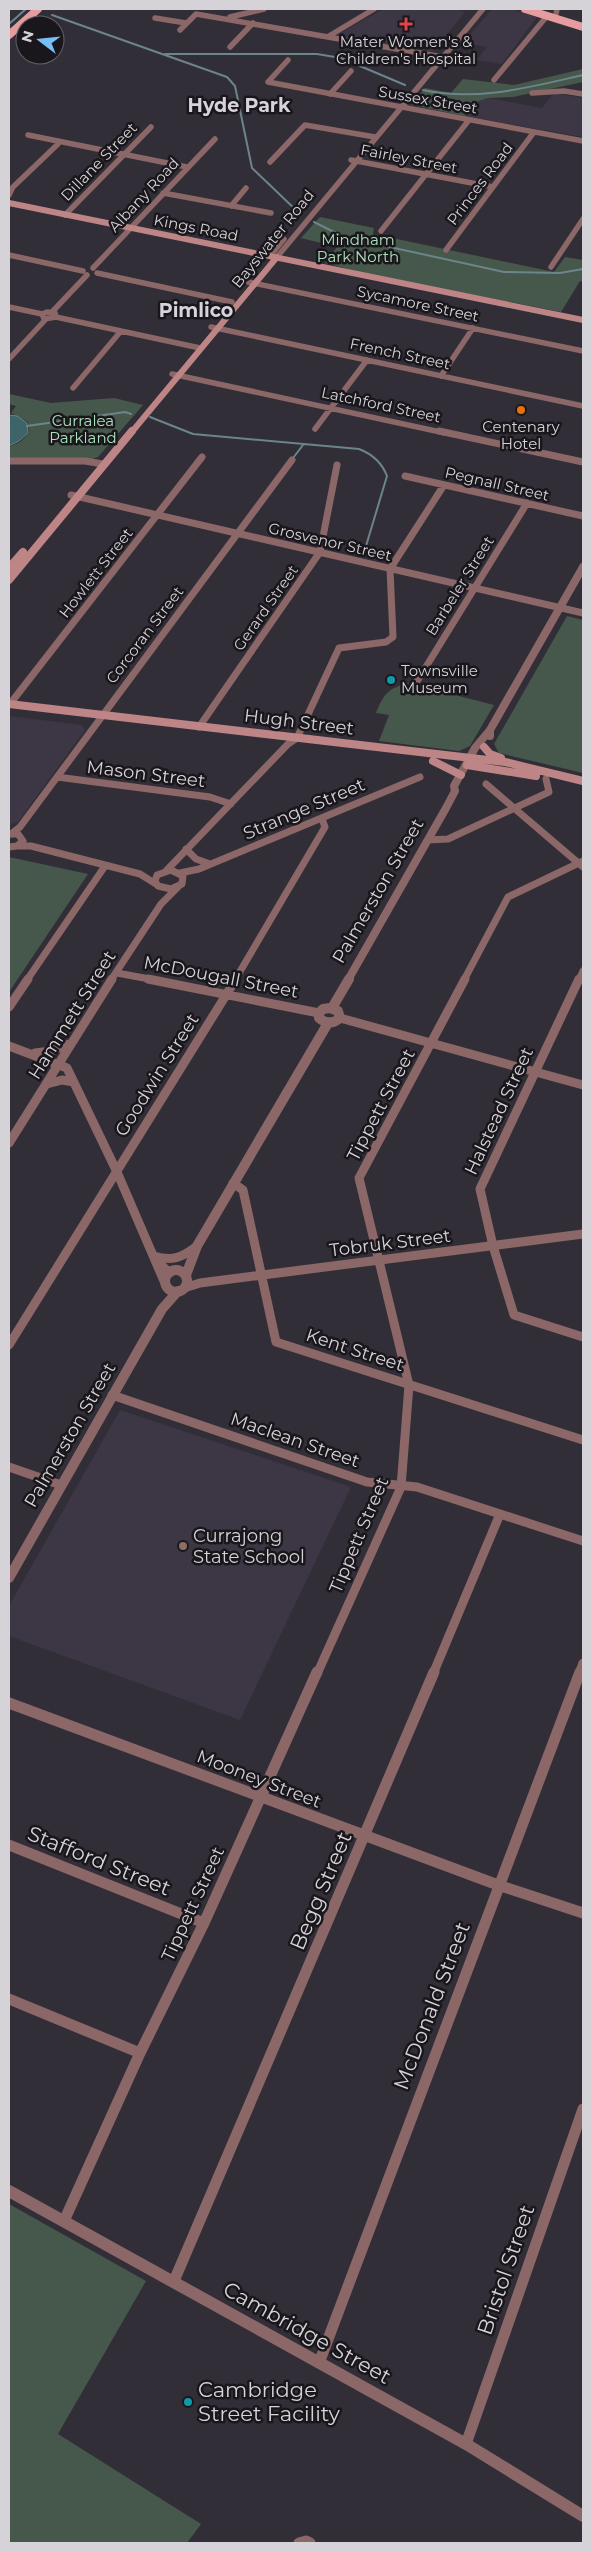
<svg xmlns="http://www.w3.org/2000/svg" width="592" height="2552" font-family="Montserrat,sans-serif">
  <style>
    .built { fill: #3d3645 }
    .green { fill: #46584b }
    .water { fill: #3d6468; stroke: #6b858a }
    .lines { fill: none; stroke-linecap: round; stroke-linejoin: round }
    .stream { stroke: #6b858a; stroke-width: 2 }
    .minor-far3 { stroke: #8b6768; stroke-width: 5.5 }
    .minor-far2 { stroke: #8b6768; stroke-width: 7 }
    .minor-far1 { stroke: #8b6768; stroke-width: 9 }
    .minor { stroke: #8b6768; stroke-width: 11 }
    .tertiary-far2 { stroke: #8b6768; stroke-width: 8 }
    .tertiary-far1 { stroke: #8b6768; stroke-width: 10 }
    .tertiary { stroke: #8b6768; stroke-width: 12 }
    .secondary-far1 { stroke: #be8587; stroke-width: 6 }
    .secondary { stroke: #be8587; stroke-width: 8 }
    .primary { stroke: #e59c9f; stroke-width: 8 }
    .health-dot { fill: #e0444e; stroke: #19171b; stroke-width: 2 }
    .food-dot { fill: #e8710a; stroke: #19171b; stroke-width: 2 }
    .culture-dot { fill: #0f9aa8; stroke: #19171b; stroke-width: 2 }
    .education-dot { fill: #8d6e63; stroke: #19171b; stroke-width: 2 }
    .labels { text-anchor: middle; stroke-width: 5; stroke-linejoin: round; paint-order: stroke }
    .far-poi-label { font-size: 15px; fill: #d5d2d8; stroke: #19171b }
    .far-street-label { font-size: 15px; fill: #d5d2d8; stroke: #19171b }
    .far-park-label { font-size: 15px; fill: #abe0bb; stroke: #19171b }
    .street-label { font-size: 18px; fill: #d5d2d8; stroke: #19171b }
    .poi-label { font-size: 18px; fill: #d5d2d8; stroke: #19171b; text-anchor: start }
    .far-district-label { font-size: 19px; font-weight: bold; fill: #d8d2de; stroke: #19171b }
    .near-street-label { font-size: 21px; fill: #d5d2d8; stroke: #19171b }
    .near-poi-label { font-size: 21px; fill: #d5d2d8; stroke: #19171b; text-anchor: start }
  </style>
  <rect width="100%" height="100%" fill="#322e37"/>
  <path class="built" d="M383 9H454L465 12 433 51 429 52 337 35Z
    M492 9H510L537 17 502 64 477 60 487 47 463 43Z
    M554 93 583 98V137L465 116 476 102 488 98 542 108Z
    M9 716 82 725 85 730 18 822 9 825Z
    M120 1410 351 1487 240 1720 9 1636V1606Z"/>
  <path class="green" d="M583 69V82L513 97 488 98 476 102 465 116 411 105 425 88 451 93 463 79 514 85Z
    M320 217 374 228 373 234 554 272 565 257 583 260V282L580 281 561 312 367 274 325 263 337 247 301 238Z
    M9 394 51 403 114 398 143 405 98 457 92 459H9V447L20 442 29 433 28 422 11 413 16 406 9 404Z
    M567 616 583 620V773L499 753 494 744Z
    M408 683 494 705 470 746 459 751 379 741 389 715 376 713C384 693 388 689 408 683Z
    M9 857 88 874 9 992Z
    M9 2204 146 2281 58 2434 201 2524 187 2543H9Z"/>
  <path class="water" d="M9 415 17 416 27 423 28 433 19 441 9 446Z"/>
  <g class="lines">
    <path class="stream" d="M52 15 227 77 235 86 252 168 298 212
      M9 24 26 9
      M165 54H317L341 58 405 85
      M423 90C477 102 530 87 583 75
      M314 222 344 237 504 272 560 273 583 269
      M150 417 193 434 359 449C372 454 382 463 387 476L363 556
      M27 426 125 412 131 414
      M293 458 303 445"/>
    <path class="minor-far3" d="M556 14 557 9
      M230 17 264 9
      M155 18 186 23
      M180 30 196 14 443 57
      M329 36 374 9
      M230 47 253 23
      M288 60 268 82 583 141
      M494 80 547 16
      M532 93 564 91 583 94
      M330 94 351 71
      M28 135 187 167
      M351 160 493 187
      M270 162 305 125 375 137
      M163 193 271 213
      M9 195 13 187 58 144
      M231 206 246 188
      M65 215 151 127
      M381 231 469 120
      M446 250 534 132
      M9 255 83 271
      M270 256 284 239
      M277 257 483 9
      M551 267 583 219
      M93 268 215 139
      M97 273 232 302
      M248 282 583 351
      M9 307 42 314
      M47 312 55 313 56 317 44 319 42 314Z
      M52 312 87 275
      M56 317 200 348
      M211 327 583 406
      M9 359 46 319
      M172 374 445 433
      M441 376 473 328
      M73 388 121 331
      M315 429 367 360"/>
    <path class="minor-far2" d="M439 431 583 462
      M9 461H85L103 464
      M405 476 583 516
      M71 495 583 613
      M416 683 527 503
      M10 704 202 457
      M199 727 320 552 337 465
      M57 777 210 797 231 804
      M486 784 583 867
      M9 834H18L23 841 17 846 9 847
      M11 834 20 827 292 460
      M428 840 448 839 549 792 546 779
      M17 846H31L140 874 156 884
      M186 849 196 859 210 864
      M171 870 183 876 182 884 171 889 158 886 155 881 157 875Z
      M166 871 288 744 297 738 339 648 386 642 393 637 390 569 444 485
      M180 873 199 869 420 777
      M117 973 155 980
      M27 980 105 866
      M111 980 161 904 178 887
      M235 980 325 827 322 819
      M464 980 508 897 583 861
      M579 980 583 971"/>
    <path class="minor-far1" d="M148 979 319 1013
      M579 979 480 1189 493 1246 514 1315 583 1337
      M9 1007 28 979
      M340 1018 583 1085
      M9 1046 67 1068 117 1172 164 1281
      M35 1053 51 1051 69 1044
      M47 1084 62 1080 74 1082
      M9 1143 112 979
      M233 1183 243 1190 276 1342 583 1440
      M154 1256C172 1262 183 1257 197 1246
      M159 1263 170 1273
      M184 1288 200 1283 583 1234
      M9 1345 236 979
      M112 1395 367 1482 417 1487 583 1541
      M9 1467 61 1485
      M317 1674 401 1487 409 1385 359 1178 465 979
      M433 1674 500 1514
      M579 1674 583 1663"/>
    <path class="minor" d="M9 1703 498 1885 583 1913
      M9 1845 204 1923
      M9 1999 140 2053
      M64 2221 140 2053 204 1923 317 1672
      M174 2281 434 1672
      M319 2363 580 1672
      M466 2444 583 2109
      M299 2543 306 2541 310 2543"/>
    <path class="tertiary-far2" d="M490 736V730L583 567
      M348 980 446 808 455 791 454 786 475 748 490 730"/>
    <path class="tertiary-far1" d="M330 1008 338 1011 340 1018C333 1024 326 1024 319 1018V1013L323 1009Z
      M332 1008 349 979
      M165 1281a11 11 0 1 1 22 0a11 11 0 1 1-22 0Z
      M186 1275 197 1246 328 1023
      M9 1578 162 1309 178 1291"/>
    <path class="tertiary" d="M9 2191 466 2444 583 2516"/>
    <path class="secondary-far1" d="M9 203 583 320
      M131 433 277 257"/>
    <path class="secondary" d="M9 568 23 552
      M9 580 132 431
      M9 704 505 762 583 781
      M484 747 490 754 501 758
      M433 761 461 775
      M467 765 536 776"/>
    <path class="primary" d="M525 9 583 27
      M9 35 38 9"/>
  </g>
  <path class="health-dot" d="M403.5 16.5h5v5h5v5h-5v5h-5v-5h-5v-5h5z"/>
  <circle class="food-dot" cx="521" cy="410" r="5"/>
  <g class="culture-dot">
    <circle cx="391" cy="680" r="5"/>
    <circle cx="188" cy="2402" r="5"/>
  </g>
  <circle class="education-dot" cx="183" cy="1546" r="5"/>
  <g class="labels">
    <g class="far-poi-label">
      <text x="406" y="47">Mater Women's &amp;<tspan x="406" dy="17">Children's Hospital</tspan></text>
      <text x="521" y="432">Centenary<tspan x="521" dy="17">Hotel</tspan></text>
      <text x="401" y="676" text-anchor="start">Townsville<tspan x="401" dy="17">Museum</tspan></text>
    </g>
    <g class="far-street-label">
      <text transform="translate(428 100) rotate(10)" y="5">Sussex Street</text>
      <text transform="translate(409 159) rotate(11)" y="5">Fairley Street</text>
      <text transform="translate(99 162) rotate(-46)" y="5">Dillane Street</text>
      <text transform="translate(480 184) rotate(-53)" y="5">Princes Road</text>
      <text transform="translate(144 195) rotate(-47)" y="5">Albany Road</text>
      <text transform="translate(196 228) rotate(11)" y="5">Kings Road</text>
      <text transform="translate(273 239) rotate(-51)" y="5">Bayswater Road</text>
      <text transform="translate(418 304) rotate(12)" y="5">Sycamore Street</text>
      <text transform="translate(400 354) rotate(12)" y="5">French Street</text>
      <text transform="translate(381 405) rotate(12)" y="5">Latchford Street</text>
      <text transform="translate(497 484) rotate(13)" y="5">Pegnall Street</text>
      <text transform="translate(330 542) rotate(13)" y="5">Grosvenor Street</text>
      <text transform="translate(96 573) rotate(-52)" y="5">Howlett Street</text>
      <text transform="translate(460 586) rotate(-58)" y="5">Barbeler Street</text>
      <text transform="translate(266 608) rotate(-55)" y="5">Gerard Street</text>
      <text transform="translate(145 635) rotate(-53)" y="5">Corcoran Street</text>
    </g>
    <g class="far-park-label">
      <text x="358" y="245">Mindham<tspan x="358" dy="17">Park North</tspan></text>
      <text x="83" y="426">Curralea<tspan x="83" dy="17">Parkland</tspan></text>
    </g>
    <g class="street-label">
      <text transform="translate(299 722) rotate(7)" y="6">Hugh Street</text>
      <text transform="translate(146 774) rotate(7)" y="6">Mason Street</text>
      <text transform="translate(304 809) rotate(-23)" y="6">Strange Street</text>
      <text transform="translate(378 891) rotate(-60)" y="6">Palmerston Street</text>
      <text transform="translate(221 977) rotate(11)" y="6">McDougall Street</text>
      <text transform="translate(72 1015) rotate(-58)" y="6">Hammett Street</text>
      <text transform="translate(157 1075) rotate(-58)" y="6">Goodwin Street</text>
      <text transform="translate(381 1105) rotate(-62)" y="6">Tippett Street</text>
      <text transform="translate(499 1111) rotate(-65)" y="6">Halstead Street</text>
      <text transform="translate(390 1243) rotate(-7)" y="6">Tobruk Street</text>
      <text transform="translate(355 1350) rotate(18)" y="6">Kent Street</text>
      <text transform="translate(70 1435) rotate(-60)" y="6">Palmerston Street</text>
      <text transform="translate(295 1440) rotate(19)" y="6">Maclean Street</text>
      <text transform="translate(359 1535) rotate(-67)" y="6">Tippett Street</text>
      <text transform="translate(259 1779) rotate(21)" y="6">Mooney Street</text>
      <text transform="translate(193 1904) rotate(-65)" y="6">Tippett Street</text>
    </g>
    <g class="poi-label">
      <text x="193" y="1542">Currajong<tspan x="193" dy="21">State School</tspan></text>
    </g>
    <g class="far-district-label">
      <text x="239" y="112">Hyde Park</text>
      <text x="196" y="317">Pimlico</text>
    </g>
    <g class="near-street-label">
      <text transform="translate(99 1861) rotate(22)" y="7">Stafford Street</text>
      <text transform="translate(321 1891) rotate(-67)" y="7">Begg Street</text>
      <text transform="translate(432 2006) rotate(-69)" y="7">McDonald Street</text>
      <text transform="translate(506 2270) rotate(-71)" y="7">Bristol Street</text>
      <text transform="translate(307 2333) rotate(29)" y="7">Cambridge Street</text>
    </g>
    <g class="near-poi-label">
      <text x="198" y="2397">Cambridge<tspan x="198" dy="24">Street Facility</tspan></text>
    </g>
  </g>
  <rect width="592" height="2552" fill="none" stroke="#d5d2d8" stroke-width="20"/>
  <g transform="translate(40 40) rotate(286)"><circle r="24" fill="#19171b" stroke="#646267"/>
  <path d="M0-4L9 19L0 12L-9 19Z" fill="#78bff7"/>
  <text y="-8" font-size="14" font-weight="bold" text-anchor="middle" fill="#d5d2d8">N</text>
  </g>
</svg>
